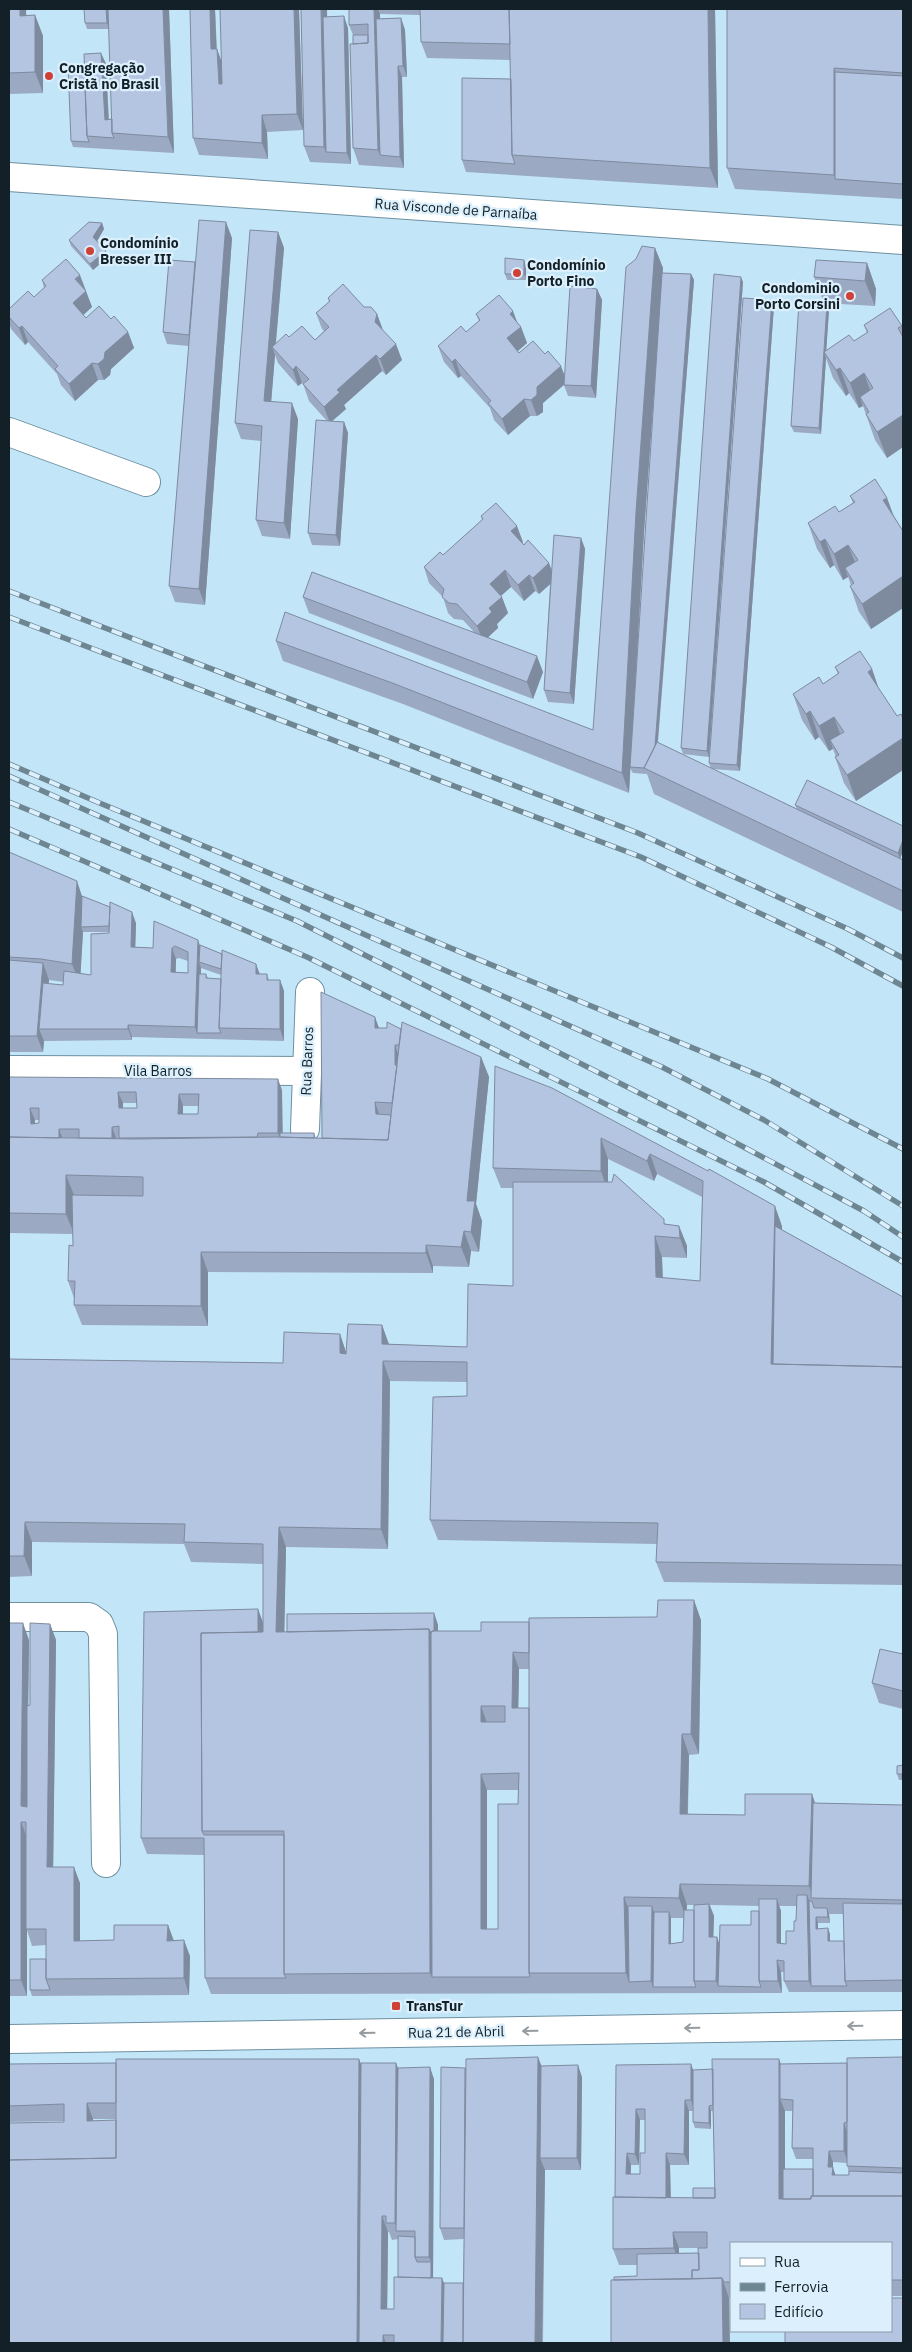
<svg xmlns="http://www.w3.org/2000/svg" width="912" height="2352" font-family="'IBM Plex Sans',sans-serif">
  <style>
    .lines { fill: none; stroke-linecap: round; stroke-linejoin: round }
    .minor-casing { stroke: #6e90a1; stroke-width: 30 }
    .minor { stroke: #fff; stroke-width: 28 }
    .rail-casing { stroke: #6d8692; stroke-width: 5.5 }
    .rail { stroke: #dbf0fc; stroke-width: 4; stroke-dasharray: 11; stroke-linecap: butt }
    .wall { fill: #9ba9c2; fill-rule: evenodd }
    .shaded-wall { fill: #7e8a9e }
    .building { fill: #b4c5e2; stroke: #7e8a9e; fill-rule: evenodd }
    .oneway { stroke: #959b9e }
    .poi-dot { fill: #cf4136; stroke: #dbf0fc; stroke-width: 2 }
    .labels { text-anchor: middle; stroke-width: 4.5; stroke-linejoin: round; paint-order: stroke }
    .poi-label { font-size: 14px; font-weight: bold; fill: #132027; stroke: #dbf0fc; text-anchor: start }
    .street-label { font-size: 14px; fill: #132027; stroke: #dbf0fc }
  </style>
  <rect width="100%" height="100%" fill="#c2e6f8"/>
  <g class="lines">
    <defs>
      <path id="minor" d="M9 177 903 240
        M9 432 146 482
        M9 1070 307 1071
        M305 1129 310 992
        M9 1617H89L99 1624 103 1634 106 1863
        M9 2039 903 2025"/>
    </defs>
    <use href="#minor" class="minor-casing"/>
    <use href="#minor" class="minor"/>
    <defs>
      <path id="rail" d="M9 591 638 833 848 929 903 958
        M9 617 641 857 831 947 903 986
        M9 764 102 804 768 1079 903 1149
        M9 776 662 1067 764 1120 903 1206
        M9 802 297 921 691 1119 864 1211 903 1237
        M9 829 307 957 764 1182 903 1262"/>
    </defs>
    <use href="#rail" class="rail-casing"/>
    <use href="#rail" class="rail"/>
  </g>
  <path class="wall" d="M9 9 26 16 35 15 43 36V93L9 94Z
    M169 9 174 153 73 147 71 141 84 65 101 53 106 64 109 119H112L109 29H87L85 23Z
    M190 9H215L217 49 221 60 299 9 303 130 267 132 268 159 199 155 193 138Z
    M349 9H715L718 188 466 172 462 160 511 79 510 60 427 58 421 42 420 15 380 14V19L401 18 405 30 407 77H402L404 168 359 165 353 148V35L349 25Z
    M727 9H903V199L735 189 727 168Z
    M327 17 348 28 351 164 310 162 304 146Z
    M102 223 104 229 97 241 108 257 93 270 71 246 69 240Z
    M278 232 284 248 276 343 289 337 315 340 324 331 322 329 316 313 329 302 328 298 364 307 377 314 382 329 402 360 386 375 382 371 344 405 346 409 332 421 344 422 348 433 340 546 312 545 308 533 327 421 309 401 303 384 302 383 298 386 278 363 275 355 271 401 298 419 290 539 262 536 256 520 261 441 241 439 235 423Z
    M232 238 205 605 175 602 169 586 189 346 167 344 163 332 195 262Z
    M655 248 663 268 662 273 691 274 694 280 658 743 711 768 709 763 774 306 740 771 712 769 797 809 795 805 903 826V851L900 858 903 860V912L654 794 647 774 633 773 630 768 629 793 403 704 283 661 276 641 593 730ZM659 319 631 760 644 532Z
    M524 260 526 266V280H507L505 274Z
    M867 263 876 289 875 306 824 303 814 277Z
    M42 280 85 290 92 307 83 315 86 318 111 319 128 332 134 348 111 369 110 375 104 380H98L75 401 61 385 57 374 28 342 25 345 11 329 9 323V309L34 297 44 288Z
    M743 282 709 757 683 754 681 748Z
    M597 289 602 300 596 398 568 396 564 385 543 403V412L537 416H530L508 435 494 420 490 408 461 376 458 378 444 362 438 346 466 332 479 321 476 314 517 322 521 327 527 343 518 351 519 353 545 354 564 374Z
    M827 304 829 310 826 350 854 341 867 333 864 325 902 326 903 328V447L887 458 875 440 863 406 859 408 849 393 846 396 833 378 826 358 821 434 794 432 791 426Z
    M850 496 887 498 894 516 903 531V608L871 629 859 612 850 586 851 585 848 577 843 580 834 565 830 568 817 549 808 523 839 512 853 503Z
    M481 516 523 542 522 543 549 563 551 569 581 538 585 549 574 704 548 702 544 690 550 584 539 594 535 591 524 601 511 587 501 596 508 613 497 624 498 628 488 637 543 672 533 699 309 613 303 597 474 632 463 620 454 619 448 613 443 597 429 583 424 567 443 555 482 520Z
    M835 667 872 669 878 688 897 716 903 718V770L856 801 844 783 835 757H836L833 749 829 751 819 737 815 740 802 720 793 694 823 684 838 674Z
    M9 852 82 896 136 923 135 947 153 948 200 945 222 954 256 964 260 974H267L269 980H280L284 991V1041L132 1037V1040L44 1041 43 1052H9ZM83 932H109L91 975 80 974ZM179 958 188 961V973L176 972V959ZM201 968 221 975V979L208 978 206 974H201ZM49 980 64 982 63 985 48 984Z
    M379 1028H401L481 1057 489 1077 476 1204 482 1221 479 1252 471 1251 469 1267 433 1266V1273L208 1272V1326L82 1325 74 1305V1298L68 1281 73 1246V1234L9 1233V1077L282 1090V1133H314L316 1138H322ZM123 1103H137V1108H123ZM183 1106H199L198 1114H183ZM35 1120H39V1123L35 1124Z
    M552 1088 782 1226V1230L903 1297V1585L664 1582 656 1562 657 1544 438 1540 430 1520 467 1396V1382L390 1381 388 1549 286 1547 284 1632 434 1613 438 1625V1631H481L529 1622 701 1620 699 1754 689 1755 688 1814 745 1815 812 1794 815 1803 903 1805V1992H789L784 1981V1972H781L782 1993 211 1994 205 1978 204 1855 147 1854 141 1838 258 1609 263 1622V1564L191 1562 184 1544 32 1542V1576L9 1577V1359L283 1363 340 1334 346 1353 382 1325 389 1344 467 1347 513 1286V1188H501L493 1168ZM608 1159 654 1181 657 1174 702 1197 700 1281 663 1278 662 1257 687 1258V1246L679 1226 666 1224 608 1182ZM519 1669H529V1708H518ZM487 1790H518V1804L498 1929H487ZM687 1905H697L694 1910H687ZM710 1905 759 1906V1911L751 1925 719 1943 717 1937H713L714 1916ZM779 1906H797L796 1921 794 1931 786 1944 781 1943V1911ZM829 1914H843L844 1941H830V1934L818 1929V1923H830ZM671 1918H684L683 1942 671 1944Z
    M9 1623 29 1640 28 1705H30L50 1624 56 1640 53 1867 80 1883V1941L114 1940 168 1925 173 1940 190 1956 189 1995 32 1996 30 1990 46 1959V1945L32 1946 27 1930V1996H9Z
    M903 1654V1709L879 1703 872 1683Z
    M903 1765V1782V1780H899L897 1774Z
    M903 2057V2296H891V2243H731V2298L637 2276V2265H619L613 2249 615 2197 616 2065 693 2070 713 2069 779 2059 780 2064 847 2063ZM689 2111H693V2122L695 2128 711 2129V2111H713L715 2188 693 2198H671L670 2165H689ZM785 2111H793L792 2148 796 2159H813V2169H785ZM640 2120H645V2153L640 2174H631V2165H639ZM833 2162 847 2163 849 2175H835L833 2168ZM679 2248H704L699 2253H679Z
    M396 2063 398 2068 434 2079 433 2278H442L444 2283H463L464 2239 444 2240 440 2228 465 2068 541 2066 582 2077 581 2170H545L543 2343H9L64 2122V2121L9 2122V2064ZM93 2119H116V2120L93 2121ZM388 2232H389L392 2240 398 2239V2277L394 2309H387Z"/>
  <path class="shaded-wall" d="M20 9H26L27 36 20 16Z
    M106 9H108L109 29 107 23Z
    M163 9H169L174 153 168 137Z
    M210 9H215L217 66 211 49Z
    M294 9H299L303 130 297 114Z
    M321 9H327L330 152H326L324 147Z
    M374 9H378L380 14 384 155H380L378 150Z
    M708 9H715L718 188 710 168Z
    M35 15 43 36V93L35 72Z
    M344 16 348 28 351 164 347 153Z
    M401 18 405 30 407 77 403 66Z
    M217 49 223 66 225 100 219 84Z
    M101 53 106 64 109 131 105 120Z
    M398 66 402 77 404 168 400 157Z
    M834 68 841 88 835 179 834 175Z
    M262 115 267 132 268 159 262 143Z
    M226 222 232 238 205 605 199 589Z
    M102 223 104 229 96 243 93 237Z
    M278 232 284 248 275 351 272 347 275 355 270 417 264 401Z
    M655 248 663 268 644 532 629 793 622 773 636 512Z
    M106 251 108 257 93 270 90 264Z
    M524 260 526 266V280L524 274Z
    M867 263 876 289 875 306 865 281Z
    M691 274 694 280 655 775 653 769Z
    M80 275 86 291 75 279Z
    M741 277 743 282 709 757 707 751Z
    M597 289 602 300 596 398 591 386Z
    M86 291 92 307 78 320 73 303Z
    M772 300 774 306 740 771 737 765Z
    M827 304 829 310 826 355 824 352Z
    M513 311 519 327 510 314Z
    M377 314 383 330 375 322Z
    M22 326 28 342 25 345 19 328Z
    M521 327 527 343 513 355 507 338Z
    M128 332 134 348 111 369 110 375 104 380 98 364 105 352Z
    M396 344 402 360 386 375 380 359Z
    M824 352 826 358 821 434 819 428Z
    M376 355 382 371 344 405 346 409 330 423 324 407 337 390Z
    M455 359 461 376 458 378 452 362Z
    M92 363 98 380 75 401 69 384Z
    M296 366 302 383 298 386 293 370Z
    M561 366 567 382 543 403V412L537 416 531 400 537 387Z
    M840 368 849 393 846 396 836 370Z
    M864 373 873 399 860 397 863 406 859 408 850 383Z
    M524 399 530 416 508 435 502 419Z
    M292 403 298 419 290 539 284 523Z
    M903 415V447L887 458 877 432Z
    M344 422 348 433 340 546 336 535Z
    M887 498 896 524 883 500Z
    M517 526 523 542 517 548 511 531Z
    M581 538 585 549 574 704 570 693Z
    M825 539 834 565 830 568 820 542Z
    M848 545 858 570 845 568 848 577 843 580 834 554Z
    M549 563 555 580 539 594 533 578Z
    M505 570 511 587 496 600 490 584Z
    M529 575 535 591 524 601 518 585Z
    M903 576V608L871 629 862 604Z
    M502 597 508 613 497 624 498 628 483 642 477 626 489 608Z
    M537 656 543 672 533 699 527 682Z
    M872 669 881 695 868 672Z
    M810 711 819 737 815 740 806 714Z
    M834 717 843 742 830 740 833 749 829 751 819 726Z
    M903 738V770L856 801 847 775Z
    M903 840V851L900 859 898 853Z
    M77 881 84 902 81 927 83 932 80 984 72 964Z
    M132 912 136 923 135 958 131 947Z
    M198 940 202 951 199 962 201 968 199 1033H197L195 1027Z
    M172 948 176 959 175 984 171 972Z
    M43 963 49 980 45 1029H39L44 1041 43 1052 37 1036Z
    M256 964 260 976 256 974Z
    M280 980 284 991V1041L280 1029Z
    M375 1017 379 1028H375Z
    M128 1025 132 1037V1040L128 1029Z
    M395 1045 399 1057V1076L395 1065Z
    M481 1057 489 1077 476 1204 482 1221 479 1252 471 1232 467 1201Z
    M278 1079 282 1090 283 1144 278 1133Z
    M118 1092 123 1103V1119L119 1108Z
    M179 1094 183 1106V1125L178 1114Z
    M375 1102 379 1114 380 1126 376 1114Z
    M30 1108 35 1120V1135L31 1124Z
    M112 1127 116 1138 112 1147Z
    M59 1129 63 1140 59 1146Z
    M601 1138 608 1159V1192L601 1171Z
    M650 1154 657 1174 654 1181 647 1161Z
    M66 1175 74 1195V1234L66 1214Z
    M775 1206 782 1226 779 1368 771 1364Z
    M679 1226 687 1246V1258L680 1238Z
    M464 1231 471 1251 469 1267 461 1247Z
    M655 1236 662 1257 663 1297 656 1277Z
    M426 1245 433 1266V1273L426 1253Z
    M201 1252 208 1272V1326L201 1306Z
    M382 1325 389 1345 382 1344Z
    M340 1334 347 1355 340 1353Z
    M383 1361 390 1381 388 1549 381 1529Z
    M25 1522 32 1542V1576L24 1556Z
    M279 1527 286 1547 284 1652 276 1632Z
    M694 1600 701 1620 699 1754 691 1734Z
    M258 1609 264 1626V1653L258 1636Z
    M434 1613 438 1625V1649L434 1638Z
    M23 1623 29 1640 27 1823 21 1806Z
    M50 1624 56 1640 53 1883 47 1867Z
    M429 1629 437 1649 432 1977 430 1973Z
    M513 1652 519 1669 518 1725 512 1708Z
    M481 1706 487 1723 481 1722Z
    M682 1734 689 1755 687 1834 680 1814Z
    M481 1774 487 1790V1946L481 1929Z
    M812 1794 819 1815 814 1898 809 1886Z
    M21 1822 27 1838V1996L21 1980Z
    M74 1867 80 1883V1958L74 1941Z
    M680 1884 687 1905 686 1918 679 1898Z
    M807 1895 812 1907 811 1986 809 1981Z
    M624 1897 632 1918 629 1982 626 1973Z
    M777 1899 781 1911V1955L777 1943Z
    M709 1904 714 1916 713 1948 709 1937Z
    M652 1906 656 1918 653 1987 651 1981Z
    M827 1908 829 1914 830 1923 828 1917Z
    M669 1912 671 1918V1950L669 1944Z
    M816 1917 818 1923V1935L816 1929Z
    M168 1925 174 1941H167Z
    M828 1928 830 1934V1947L828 1941Z
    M717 1937 721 1949 718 1986 716 1981Z
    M184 1940 190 1956 189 1995 184 1978Z
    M777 1960 781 1972 782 1993 778 1981Z
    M538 2057 546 2077 540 2158 545 2170 542 2343H535Z
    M359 2059 367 2079 365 2343H357Z
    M779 2059 785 2075 780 2099 785 2111V2209L779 2199Z
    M396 2063 402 2079 398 2231 395 2223Z
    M691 2064 695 2075V2111L691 2100Z
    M578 2065 582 2077 581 2170 577 2158Z
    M430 2067 434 2079 433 2289 431 2283V2262L429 2257Z
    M685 2100 689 2111V2165L684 2154Z
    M87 2103 93 2119V2137L87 2121Z
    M709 2106 711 2111V2129L709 2123Z
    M636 2109 640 2120 639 2165 635 2154Z
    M844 2123 848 2135V2163L844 2151Z
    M829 2151 833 2162V2168L837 2179V2187L828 2167Z
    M627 2153 631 2165 630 2186 626 2174Z
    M666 2153 670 2165 671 2214 666 2202Z
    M382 2216 388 2232 387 2325 381 2309Z
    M673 2232 679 2248V2265L674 2248Z
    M442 2278 448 2294 447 2343H441Z
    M722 2278 729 2298 730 2343H723Z
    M383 2335 386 2343H383Z"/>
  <path class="building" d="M9 9H20V16L35 15V72L9 73Z
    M84 9H106L107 23H85Z
    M108 9H163L168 137 112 133Z
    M190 9H210L211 49H217L219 84H222L220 9H294L297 114 262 115V143L193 138Z
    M301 9H321L324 147 304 146Z
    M349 9H374L378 150 353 148 350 44 368 43V24L349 25Z
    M420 9H509L510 44 421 42Z
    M509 9H708L710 168 512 155Z
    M727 9H903V73L834 68V175L727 168Z
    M344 16 347 153 326 152 323 17Z
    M401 18 403 66H398L400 157 380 155 376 19Z
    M353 35H368V43L353 44Z
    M101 53 105 120 112 119V133L114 138 87 136 84 54Z
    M84 65 87 136 89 142 71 141 68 66Z
    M835 72 903 76V184L835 179Z
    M462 78 511 79 512 155 515 164 462 160Z
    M199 220 226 222 199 589 169 586Z
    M89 222 102 223 93 237 106 251 90 264 69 240Z
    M250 230 278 232 264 401 292 403 284 523 256 520 262 426 235 423Z
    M642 246 655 248 636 512 622 773 395 684 276 641 285 612 593 730 626 267 636 259Z
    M505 258 524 260V274H505Z
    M66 259 80 275 75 279 86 291 73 303 86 318 99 306 111 319 114 316 128 332 105 352 104 359 98 364 92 363 69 384 55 369 58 366 22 326 19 328 9 317V309L28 291 34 297 46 286 42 280Z
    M169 260 195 262 189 335 163 332Z
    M816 260 867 263 865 281 814 277Z
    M662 273 691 274 655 746 644 768 630 767Z
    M714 274 741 277 707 751 681 748Z
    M343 284 364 307H371L377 314 375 322 396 344 380 359 376 355 337 390 340 392 324 407 303 384 309 379 296 366 293 370 272 347 286 334 289 337 302 326 315 340 329 327 316 313 330 301 328 298Z
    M570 286 597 289 591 386 564 385Z
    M499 295 513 311 510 314 521 327 507 338 519 353 533 341 545 354 548 351 561 366 537 387V395L531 400 524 399 502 419 488 403 491 401 455 359 452 362 438 346 461 326 466 332 480 320 476 314Z
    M743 298 772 300 737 765 709 763Z
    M799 302 827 304 819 428 791 426Z
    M890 308 902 326 898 328 903 337V415L877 432 866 414 869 412 860 397 873 388 864 373 850 383 840 368 836 370 824 352 849 335 854 341 868 332 864 325Z
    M316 420 344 422 336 535 308 533Z
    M875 479 887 498 883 500 903 531V576L862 604 850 586 854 583 845 568 858 560 848 545 834 554 825 539 820 542 808 523 835 506 839 512 855 502 850 496Z
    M496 503 517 526 511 531 524 545 528 540 549 563 533 578 529 575 518 585 505 570 490 584 502 597 489 608 492 612 477 626 457 604 449 603 442 597 444 589 424 567 440 552 443 555 483 519 481 516Z
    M554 535 581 538 570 693 544 690Z
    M312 572 537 656 527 682 303 597Z
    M860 651 872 669 868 672 897 716 901 714 903 718V738L847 775 835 757 839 755 830 740 844 732 834 717 819 726 810 711 806 714 793 694 819 677 823 684 839 673 835 667Z
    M657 742 903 860V891L644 768Z
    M807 780 903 826V840L898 853 795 805Z
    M9 852 77 881 72 964 41 959 9 957Z
    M82 896 110 907 109 926 81 927Z
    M110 902 132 912 131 947 153 948 154 921 198 940 195 1027 128 1025V1029H39L43 983 63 985 64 971 91 975V934L109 933ZM175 946 188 952V973L171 972 172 948Z
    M200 945 222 954 221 969 199 962Z
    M222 950 256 964V974H267V980H280V1029L219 1028Z
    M9 960 43 963 37 1036H9Z
    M199 974H206V978L221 979 219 1028 221 1033H197Z
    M321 992 375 1017V1028H387V1022L401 1029 399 1045H395V1065H397L392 1103 375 1102 376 1114 391 1115 388 1140 322 1138Z
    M402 1022 481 1057 467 1201H475L471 1232 464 1231 461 1247 426 1245V1253L201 1252V1306L74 1305 75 1281H68L69 1245 73 1246 72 1195 143 1196V1177L66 1175V1214L9 1213V1137L135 1139 275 1137 388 1140Z
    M495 1066 552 1088 708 1171 709 1169 775 1206 771 1364 903 1367V1565L656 1562 658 1523 430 1520 433 1397 467 1396V1362L383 1361 381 1529 279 1527 276 1632 429 1629 430 1973 284 1974V1831H202L201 1633 263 1632V1544L184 1542 185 1524 25 1522 24 1556H9V1359L283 1363 284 1332 340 1334V1353L346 1354 348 1324 382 1325V1344L467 1347 468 1284 513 1286V1182H612L614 1174 664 1219V1224L679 1226 680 1238 655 1236 656 1277 700 1281 703 1181 650 1154 647 1161 601 1138V1171L493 1168Z
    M9 1077 278 1079V1133H258L257 1137 119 1138V1126L112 1127V1138H79V1129H59V1138L9 1137ZM118 1092H136L137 1108H119ZM179 1094H199L198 1114H178ZM30 1108H39V1123L31 1124Z
    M280 1133H314V1138L280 1137Z
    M775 1226 903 1297V1367L773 1364Z
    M658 1600H694L691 1734H682L680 1814 745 1815V1794H812L809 1886 680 1884 679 1898 624 1897 626 1973H529V1618L657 1617Z
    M258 1609V1632L201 1633 202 1831 204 1835H284V1974L286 1978H205L204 1838H141L144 1612Z
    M434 1613V1631H432L431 1633 429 1629 287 1632V1614Z
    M481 1622H529V1653L513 1652 512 1708H529V1973L530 1977H432L431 1633 432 1631H481ZM481 1706H505V1722H481ZM519 1773 518 1804H498V1929H481V1774Z
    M9 1623H23L21 1806 27 1807V1706L30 1705V1623L50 1624 47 1867H74V1941L114 1940V1925H168L167 1941 184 1940V1978L46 1979V1929H26V1822H21V1980H9Z
    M880 1649 903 1654V1691L872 1683Z
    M903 1765V1779H902V1774H897V1766Z
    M813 1803 903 1805V1900L811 1898Z
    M797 1895H807L809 1981H784V1961L777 1960 778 1981H759V1899H777V1943L786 1944V1931H794V1921H796Z
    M809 1901H812L814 1908H827L828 1917H816V1929L828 1928V1941H844L845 1981 847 1986H811Z
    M843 1903 903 1904V1980L845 1981Z
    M709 1904V1937H717L716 1981H694V1905Z
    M628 1906H652L651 1981 629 1982Z
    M684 1910H694V1981L696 1987H653L654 1912H669V1944L683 1942Z
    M751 1911H759V1981L761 1987 718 1986 720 1925H751Z
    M30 1959H46V1979L50 1990H30Z
    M538 2057 535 2343H463L466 2059Z
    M903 2057V2168L847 2166V2058Z
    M116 2059H359L357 2343H9V2160L116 2158Z
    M712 2059H779V2199H811V2196H903V2280H891V2243H731V2282H724L722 2278 692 2279V2270H699L698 2248H707V2232H673L674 2248 613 2249V2197L715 2198Z
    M116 2063V2103H87V2121L116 2120V2158L9 2160V2123L64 2122V2104L9 2106V2064Z
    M361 2063H396L395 2223H386V2216H382L381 2309H394V2277L442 2278 441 2343H394V2335H383V2343H359Z
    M847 2063V2122L844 2123V2151H829L828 2167H833L832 2175H849V2171L903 2173V2196H813V2148H792L793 2100 780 2099V2064Z
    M691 2064V2100H685L684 2154 666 2153V2198L615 2197 616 2065ZM636 2109H645V2153H640V2174H626L627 2153 635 2154Z
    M578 2065 577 2158H540L541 2066Z
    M430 2067 429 2257H415V2231H396L398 2068Z
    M441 2067 465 2068 464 2228H440Z
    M713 2069V2105L709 2106V2123L693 2122V2070Z
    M783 2169H813V2196H811V2199H783Z
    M693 2188H715V2198H693Z
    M398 2236 415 2237V2257L417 2262H431V2278L398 2277Z
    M699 2253V2270H692V2279L614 2280V2277L637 2276V2254Z
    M722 2278 723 2343H611V2280Z
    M444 2283H463V2343H443Z
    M891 2298H903V2343H785V2331H891Z"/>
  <defs><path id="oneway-shaft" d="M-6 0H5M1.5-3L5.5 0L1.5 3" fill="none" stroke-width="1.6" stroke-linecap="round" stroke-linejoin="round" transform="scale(1.25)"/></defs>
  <g class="oneway">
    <use href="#oneway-shaft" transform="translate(855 2026) rotate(179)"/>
    <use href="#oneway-shaft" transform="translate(692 2028) rotate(179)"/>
    <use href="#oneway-shaft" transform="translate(530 2031) rotate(179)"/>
    <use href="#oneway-shaft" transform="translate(367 2033) rotate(179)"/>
  </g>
  <g class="poi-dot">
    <circle cx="49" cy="76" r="5"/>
    <circle cx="90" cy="251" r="5"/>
    <circle cx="517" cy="273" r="5"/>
    <circle cx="850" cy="296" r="5"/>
    <rect x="391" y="2001" width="10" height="10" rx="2.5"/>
  </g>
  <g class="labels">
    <g class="poi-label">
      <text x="59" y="73">Congregação<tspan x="59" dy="16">Cristã no Brasil</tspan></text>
      <text x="100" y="248">Condomínio<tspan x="100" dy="16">Bresser III</tspan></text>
      <text x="527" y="270">Condomínio<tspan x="527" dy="16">Porto Fino</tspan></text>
      <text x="840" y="293" text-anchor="end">Condominio<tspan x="840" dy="16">Porto Corsini</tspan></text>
      <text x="406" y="2011">TransTur</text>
    </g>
    <g class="street-label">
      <text transform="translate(456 209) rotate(4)" y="5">Rua Visconde de Parnaíba</text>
      <text transform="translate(307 1061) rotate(-88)" y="5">Rua Barros</text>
      <text x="158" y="1076">Vila Barros</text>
      <text transform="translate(456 2032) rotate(-1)" y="5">Rua 21 de Abril</text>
    </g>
  </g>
  <rect width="912" height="2352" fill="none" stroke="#132027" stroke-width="20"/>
  <rect x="730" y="2242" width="162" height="90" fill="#dbf0fc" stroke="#8b9da7"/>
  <rect x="740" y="2258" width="25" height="8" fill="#ffffff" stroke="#8b9da7"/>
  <text x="774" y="2267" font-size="15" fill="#132027">Rua</text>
  <rect x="740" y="2283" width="25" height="8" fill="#6d8692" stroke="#8b9da7"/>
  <text x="774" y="2292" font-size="15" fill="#132027">Ferrovia</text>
  <rect x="740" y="2304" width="25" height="15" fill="#b4c5e2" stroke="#8b9da7"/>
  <text x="774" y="2317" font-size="15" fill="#132027">Edifício</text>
</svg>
